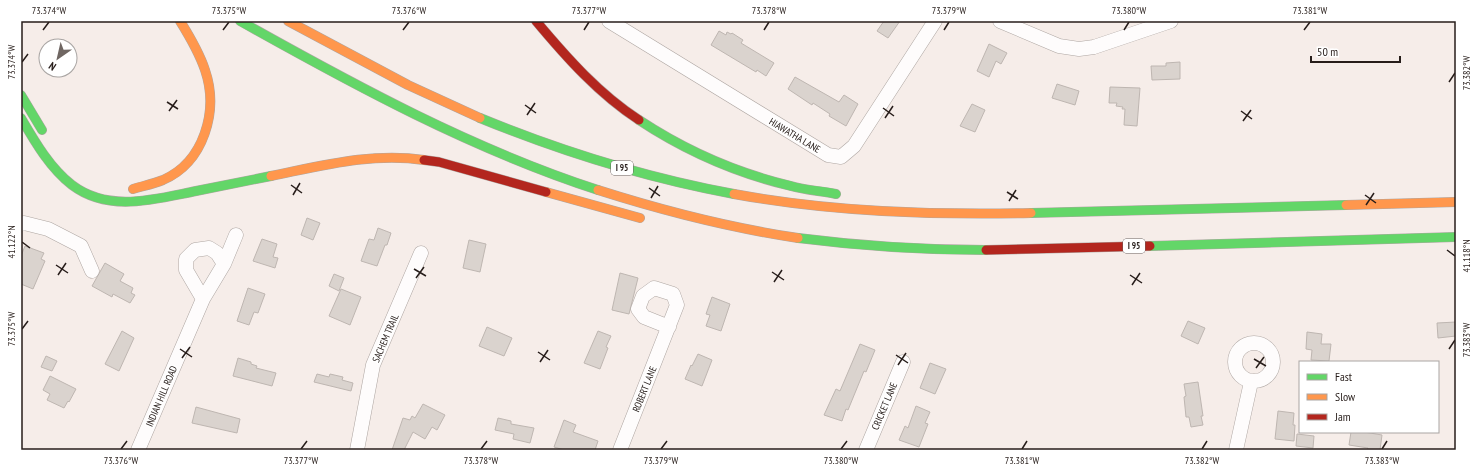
<svg xmlns="http://www.w3.org/2000/svg" width="1477" height="471" font-family="'PT Sans Narrow',sans-serif">
  <style>
    .building { fill: #dad3ce; stroke: #beb6b1 }
    .lines { fill: none; stroke-linecap: round; stroke-linejoin: round }
    .street-casing { stroke: #aea6a2; stroke-width: 15 }
    .fast-casing { stroke: #aea6a2; stroke-width: 10 }
    .slow-casing { stroke: #aea6a2; stroke-width: 10 }
    .jam-casing { stroke: #aea6a2; stroke-width: 10 }
    .street { stroke: #fefcfc; stroke-width: 14 }
    .fast { stroke: #63d668; stroke-width: 9 }
    .slow { stroke: #ff974d; stroke-width: 9 }
    .jam { stroke: #b3261e; stroke-width: 9 }
    .ticks { fill: none; stroke: #271d1a; stroke-width: 1.5 }
    .labels { text-anchor: middle; stroke-width: 3; stroke-linejoin: round; paint-order: stroke }
    .shield { fill: #fff; stroke: #68615f; stroke-width: 1 }
    .shield-label { font-size: 9px; font-weight: bold; fill: #271d1a }
    .street-label { font-size: 10px; fill: #271d1a; stroke: #fff }
    .neatline { fill: none; stroke: #271d1a; stroke-width: 1.5 }
    .ticks-label { font-size: 10px; text-anchor: middle; fill: #271d1a }
  </style>
  <rect width="100%" height="100%" fill="#f6ede9"/>
  <path class="building" d="M884 21H900L888 38 877 31Z
    M719 31 726 35 727 32 731 34 732 33 743 40 741 43 774 63 766 76 757 70 756 72 711 45Z
    M989 44 1007 53 1001 64 996 61 989 77 977 71Z
    M1180 62V79L1152 80 1151 66H1166V63Z
    M795 77 839 102 844 95 858 104 846 126 829 116 830 114 813 103 812 105 788 89Z
    M1057 84 1079 91 1075 105 1052 98Z
    M1110 87 1140 88 1137 126 1124 125 1125 109H1122L1123 107 1116 106 1117 103H1109Z
    M972 104 985 110 975 132 960 126Z
    M307 218 320 223 313 240 301 235Z
    M378 228 391 233 387 245H385L377 266 361 261 369 239 374 240Z
    M262 239 277 244 273 257 278 258 275 268 253 261Z
    M469 240 486 244 480 272 463 268Z
    M25 246 44 253 41 259 45 261 33 289 21 284V256Z
    M105 263 124 274 120 281 133 288 131 293 135 295 130 303 113 294 112 297 92 286Z
    M620 273 638 278 629 314 612 310Z
    M334 274 344 278 339 291 329 286Z
    M248 288 265 294 258 313 254 312 249 325 237 321Z
    M341 289 361 297 350 325 329 316Z
    M712 297 730 304 721 331 706 326 710 315 706 314Z
    M1188 321 1205 328 1198 344 1181 336Z
    M1456 322V336L1438 338 1437 323Z
    M487 327 512 338 504 356 479 346Z
    M122 331 134 338 119 371 105 364Z
    M598 331 611 336 606 347 608 348 600 369 584 363Z
    M1307 332 1322 334 1321 344H1331L1329 361 1311 360 1312 350 1306 349Z
    M860 344 875 350 866 372 864 371 848 410 846 409 842 421 824 415 836 389 840 391Z
    M698 354 712 360 702 386 685 379 691 365 692 366Z
    M46 356 57 361 52 371 41 367Z
    M238 358 251 362V364L257 366 256 368 276 373 272 386 233 376Z
    M930 363 946 369 935 394 920 388Z
    M317 374 329 377 330 374 343 377 342 380 353 383 351 391 314 382Z
    M50 376 76 389 69 402 68 401 64 408 47 400 50 394 43 390Z
    M1198 382 1203 416H1201L1203 425 1191 427 1189 417H1186L1184 397 1186 396 1184 384Z
    M423 404 445 415 437 430 432 427 425 439 413 432 404 450H392L403 418 410 420 412 416 415 418Z
    M916 406 930 412 925 423 928 424 919 447 899 440 905 426 908 428Z
    M196 407 240 419 237 433 192 423Z
    M1278 411 1294 413 1293 425H1295L1294 441 1275 439Z
    M498 418 511 421V424L534 428 530 443 513 439 514 434 495 430Z
    M564 420 576 425 573 432 598 441 595 450H564L554 447Z
    M1351 432H1364L1382 435 1380 450H1367L1368 448 1349 445Z
    M1297 434 1314 436 1313 448 1296 446Z"/>
  <g class="lines">
    <defs>
      <path id="street" d="M609 21 828 155 841 157 854 146 935 21
        M1000 21 1059 46 1079 49 1094 47 1171 21
        M21 224 24 223 48 229 81 246 92 271
        M224 264 236 235
        M1235 362a19 19 0 1 1 38 0a19 19 0 1 1-38 0Z
        M138 450 203 299 224 264 217 253 209 248 195 250 186 259V270L203 299
        M357 450 373 365 421 253
        M620 450 677 305 673 294 654 288 643 296 638 309 644 317 669 327
        M866 450 903 362
        M1236 450 1251 382"/>
      <path id="fast" d="M240 21C356 86 472 149 598 190
        M21 95 42 130
        M21 118C35 142 50 168 72 185 109 213 155 199 196 191 221 186 246 181 271 176
        M480 118C563 152 647 178 734 194
        M639 120C686 151 736 173 791 186 805 190 821 191 836 194
        M1031 213 1346 205
        M798 238C861 246 923 250 986 250
        M1150 246 1456 237"/>
      <path id="slow" d="M288 21 408 85 480 118
        M271 176C321 166 372 152 424 160
        M133 189C143 186 153 184 163 180 204 162 219 111 205 70 199 52 190 37 180 21
        M598 190C664 211 731 228 798 238
        M546 192 640 218
        M734 194C832 212 932 215 1031 213
        M1346 205 1456 202"/>
      <path id="jam" d="M536 21C567 58 599 94 639 120
        M424 160 439 162 546 192
        M986 250 1150 246"/>
    </defs>
    <use href="#street" class="street-casing"/>
    <use href="#fast" class="fast-casing"/>
    <use href="#slow" class="slow-casing"/>
    <use href="#jam" class="jam-casing"/>
    <use href="#street" class="street"/>
    <use href="#fast" class="fast"/>
    <use href="#slow" class="slow"/>
    <use href="#jam" class="jam"/>
  </g>
  <path class="ticks" d="M43 30 49 22M223 30 229 22M403 30 409 22M584 30 589 22M764 30 769 22M944 30 949 22M1124 30 1129 22M1304 30 1310 22M22 62 28 54M1449 82 1455 73M167 102 178 109M525 105 536 113M883 108 894 116M169 111 177 100M1241 111 1252 119M527 115 535 103M885 118 893 106M1243 121 1251 110M291 185 302 193M649 188 660 196M1007 192 1018 199M293 195 300 183M1365 195 1376 203M651 198 658 186M1009 201 1016 190M1366 205 1374 193M22 242 30 248M1447 250 1455 256M56 265 68 273M414 269 426 276M772 272 784 280M58 275 66 263M1130 275 1142 283M416 278 424 267M774 282 782 270M1132 285 1140 273M22 329 28 321M180 349 192 357M1449 349 1455 340M538 352 550 360M896 355 908 363M182 358 190 347M1254 359 1266 366M540 362 548 350M898 365 906 353M1256 368 1264 357M121 449 127 441M301 449 307 441M481 449 487 441M661 449 667 441M841 449 847 441M1022 449 1027 441M1202 449 1207 441M1382 449 1387 441"/>
  <g class="labels">
    <g class="shield">
      <rect x="611" y="161" width="22" height="14" rx="3"/>
      <rect x="1123" y="239" width="22" height="14" rx="3"/>
    </g>
    <g class="shield-label">
      <text x="622" y="171">I 95</text>
      <text x="1134" y="249">I 95</text>
    </g>
    <g class="street-label">
      <text transform="translate(795 135) rotate(31)" y="4">HIAWATHA LANE</text>
      <text transform="translate(385 338) rotate(-67)" y="4">SACHEM TRAIL</text>
      <text transform="translate(644 389) rotate(-68)" y="4">ROBERT LANE</text>
      <text transform="translate(161 396) rotate(-67)" y="4">INDIAN HILL ROAD</text>
      <text transform="translate(884 406) rotate(-67)" y="4">CRICKET LANE</text>
    </g>
  </g>
  <rect width="1477" height="471" fill="none" stroke="#ffffff" stroke-width="44"/>
  <rect x="1299" y="361" width="140" height="72" fill="#ffffff" stroke="#a9a5a3"/>
  <rect x="1307" y="374" width="20" height="6" fill="#63d668" stroke="#a9a5a3"/>
  <text x="1335" y="381" font-size="12" fill="#271d1a">Fast</text>
  <rect x="1307" y="394" width="20" height="6" fill="#ff974d" stroke="#a9a5a3"/>
  <text x="1335" y="401" font-size="12" fill="#271d1a">Slow</text>
  <rect x="1307" y="414" width="20" height="6" fill="#b3261e" stroke="#a9a5a3"/>
  <text x="1335" y="421" font-size="12" fill="#271d1a">Jam</text>
  <g transform="translate(58 58) rotate(214)"><circle r="19" fill="#ffffff" stroke="#a9a5a3"/>
  <path d="M0-3L7 15L0 10L-7 15Z" fill="#6f6662"/>
  <text y="-6" font-size="11" font-weight="bold" text-anchor="middle" fill="#271d1a">N</text>
  </g>
  <path d="M1311 56v6h89v-6" fill="none" stroke="#271d1a" stroke-width="2"/>
  <text x="1317" y="56" font-size="12" fill="#271d1a" stroke="#ffffff" stroke-width="3" paint-order="stroke">50 m</text>
  <rect x="22" y="22" width="1433" height="427" class="neatline"/>
  <g class="ticks-label">
    <text x="49" y="14">73.374°W</text>
    <text x="229" y="14">73.375°W</text>
    <text x="409" y="14">73.376°W</text>
    <text x="589" y="14">73.377°W</text>
    <text x="769" y="14">73.378°W</text>
    <text x="949" y="14">73.379°W</text>
    <text x="1129" y="14">73.380°W</text>
    <text x="1310" y="14">73.381°W</text>
    <text transform="translate(11 62) rotate(-90)" y="4">73.374°W</text>
    <text transform="translate(1466 73) rotate(-90)" y="4">73.382°W</text>
    <text transform="translate(11 242) rotate(-90)" y="4">41.122°N</text>
    <text transform="translate(1466 256) rotate(-90)" y="4">41.118°N</text>
    <text transform="translate(11 329) rotate(-90)" y="4">73.375°W</text>
    <text transform="translate(1466 340) rotate(-90)" y="4">73.383°W</text>
    <text x="121" y="464">73.376°W</text>
    <text x="301" y="464">73.377°W</text>
    <text x="481" y="464">73.378°W</text>
    <text x="661" y="464">73.379°W</text>
    <text x="841" y="464">73.380°W</text>
    <text x="1022" y="464">73.381°W</text>
    <text x="1202" y="464">73.382°W</text>
    <text x="1382" y="464">73.383°W</text>
  </g>
</svg>
